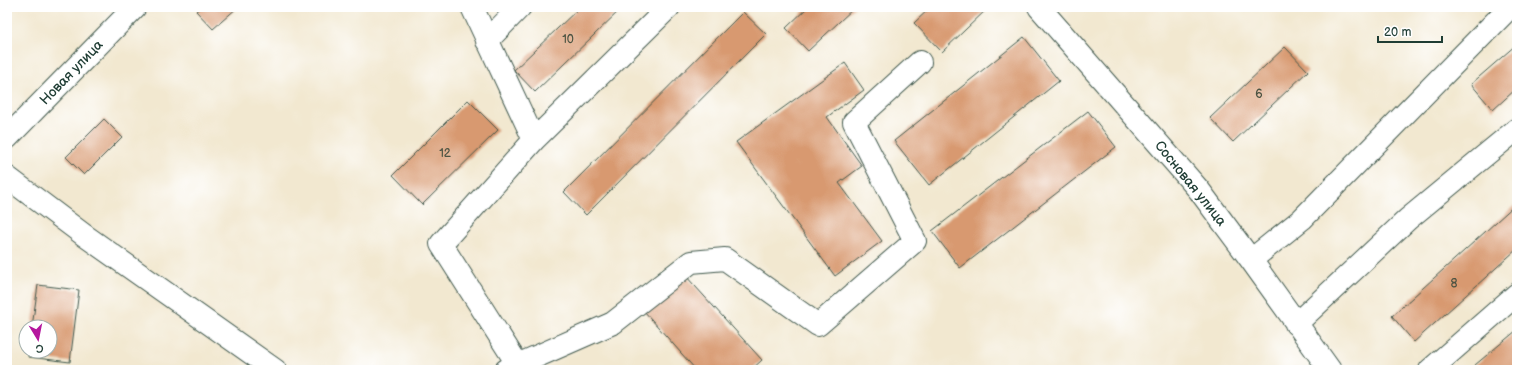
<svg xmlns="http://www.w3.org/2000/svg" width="1524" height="377" font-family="'Balsamiq Sans',sans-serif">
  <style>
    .building { fill: #d8996f }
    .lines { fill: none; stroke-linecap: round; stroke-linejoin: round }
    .minor-casing { stroke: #3f574b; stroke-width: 24 }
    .minor { stroke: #fff; stroke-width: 22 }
    .labels { text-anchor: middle; stroke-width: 4; stroke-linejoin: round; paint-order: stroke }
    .number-label { font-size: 12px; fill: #4d5443 }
    .street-label { font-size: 14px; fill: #1f3d34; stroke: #fff }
  </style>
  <rect width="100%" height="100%" fill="#fff"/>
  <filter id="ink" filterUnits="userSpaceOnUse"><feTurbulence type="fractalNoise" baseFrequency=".025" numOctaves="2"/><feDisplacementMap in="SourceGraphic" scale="8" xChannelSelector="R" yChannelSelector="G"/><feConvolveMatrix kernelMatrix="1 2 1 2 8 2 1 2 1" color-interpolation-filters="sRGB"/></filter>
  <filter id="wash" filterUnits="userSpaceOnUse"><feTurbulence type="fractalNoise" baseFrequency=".012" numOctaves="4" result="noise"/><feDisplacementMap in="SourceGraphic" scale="16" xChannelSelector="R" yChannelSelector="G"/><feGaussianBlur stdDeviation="0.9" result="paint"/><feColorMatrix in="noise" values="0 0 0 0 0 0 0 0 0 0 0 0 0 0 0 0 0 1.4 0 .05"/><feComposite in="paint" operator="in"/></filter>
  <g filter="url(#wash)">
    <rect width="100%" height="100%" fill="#f2e8d0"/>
    <g id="blocks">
      <path class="building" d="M201 7H238L213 29 196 11Z
        M580 7H623L535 92 514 70Z
        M808 7H855L808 51 786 28Z
        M931 7H989L942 52 914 23Z
        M743 12 766 34 586 215 564 192Z
        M1024 37 1059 81 929 185 894 141Z
        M1517 44V88L1493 110 1471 84Z
        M1285 47 1308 71 1233 142 1210 118Z
        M845 63 864 90 827 117 862 166 839 183 882 241 835 276 736 142Z
        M468 100 498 130 422 205 393 175Z
        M1088 111 1116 147 960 268 932 231Z
        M104 119 122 137 84 175 66 157Z
        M1517 203V249L1414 342 1392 316Z
        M685 275 762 360 751 370H696L644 311Z
        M38 285 79 290 70 362 28 357 29 351H50V327H32Z
        M1517 330V370H1469Z"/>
    </g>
  </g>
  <g filter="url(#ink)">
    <use href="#blocks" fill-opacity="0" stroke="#3f574b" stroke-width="1"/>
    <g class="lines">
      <defs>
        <path id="minor" d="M472 7 534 140
          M1039 7 1199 190 1251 260 1330 370
          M487 41 520 7
          M7 138 135 7
          M7 177 84 235 275 370
          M1251 260 1302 219 1510 7
          M1296 324 1408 219 1517 129
          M518 365 441 244 534 140 669 7
          M506 370 613 323 691 262 725 259 818 325 915 241 854 122 920 62
          M1430 370 1517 294"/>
      </defs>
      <use href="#minor" class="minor-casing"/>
      <use href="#minor" class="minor"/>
    </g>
  </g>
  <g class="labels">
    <g class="number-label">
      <text x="568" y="43">10</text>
      <text x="1259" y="98">6</text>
      <text x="445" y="157">12</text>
      <text x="1454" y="287">8</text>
    </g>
    <g class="street-label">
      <text transform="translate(71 72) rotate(-46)" y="5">Новая улица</text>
      <text transform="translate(1191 183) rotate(51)" y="5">Сосновая улица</text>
    </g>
  </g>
  <rect width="1524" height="377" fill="none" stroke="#fff" stroke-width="24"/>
  <g transform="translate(38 339) rotate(170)"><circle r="19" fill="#ffffff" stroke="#a5b1ae"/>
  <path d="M0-3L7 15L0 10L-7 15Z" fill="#b5179e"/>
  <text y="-6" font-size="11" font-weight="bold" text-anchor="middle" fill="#1f3d34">С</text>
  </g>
  <path d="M1378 36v6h64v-6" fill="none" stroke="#1f3d34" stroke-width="2"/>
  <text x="1384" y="36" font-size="12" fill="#1f3d34" stroke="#ffffff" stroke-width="3" paint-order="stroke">20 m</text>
</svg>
